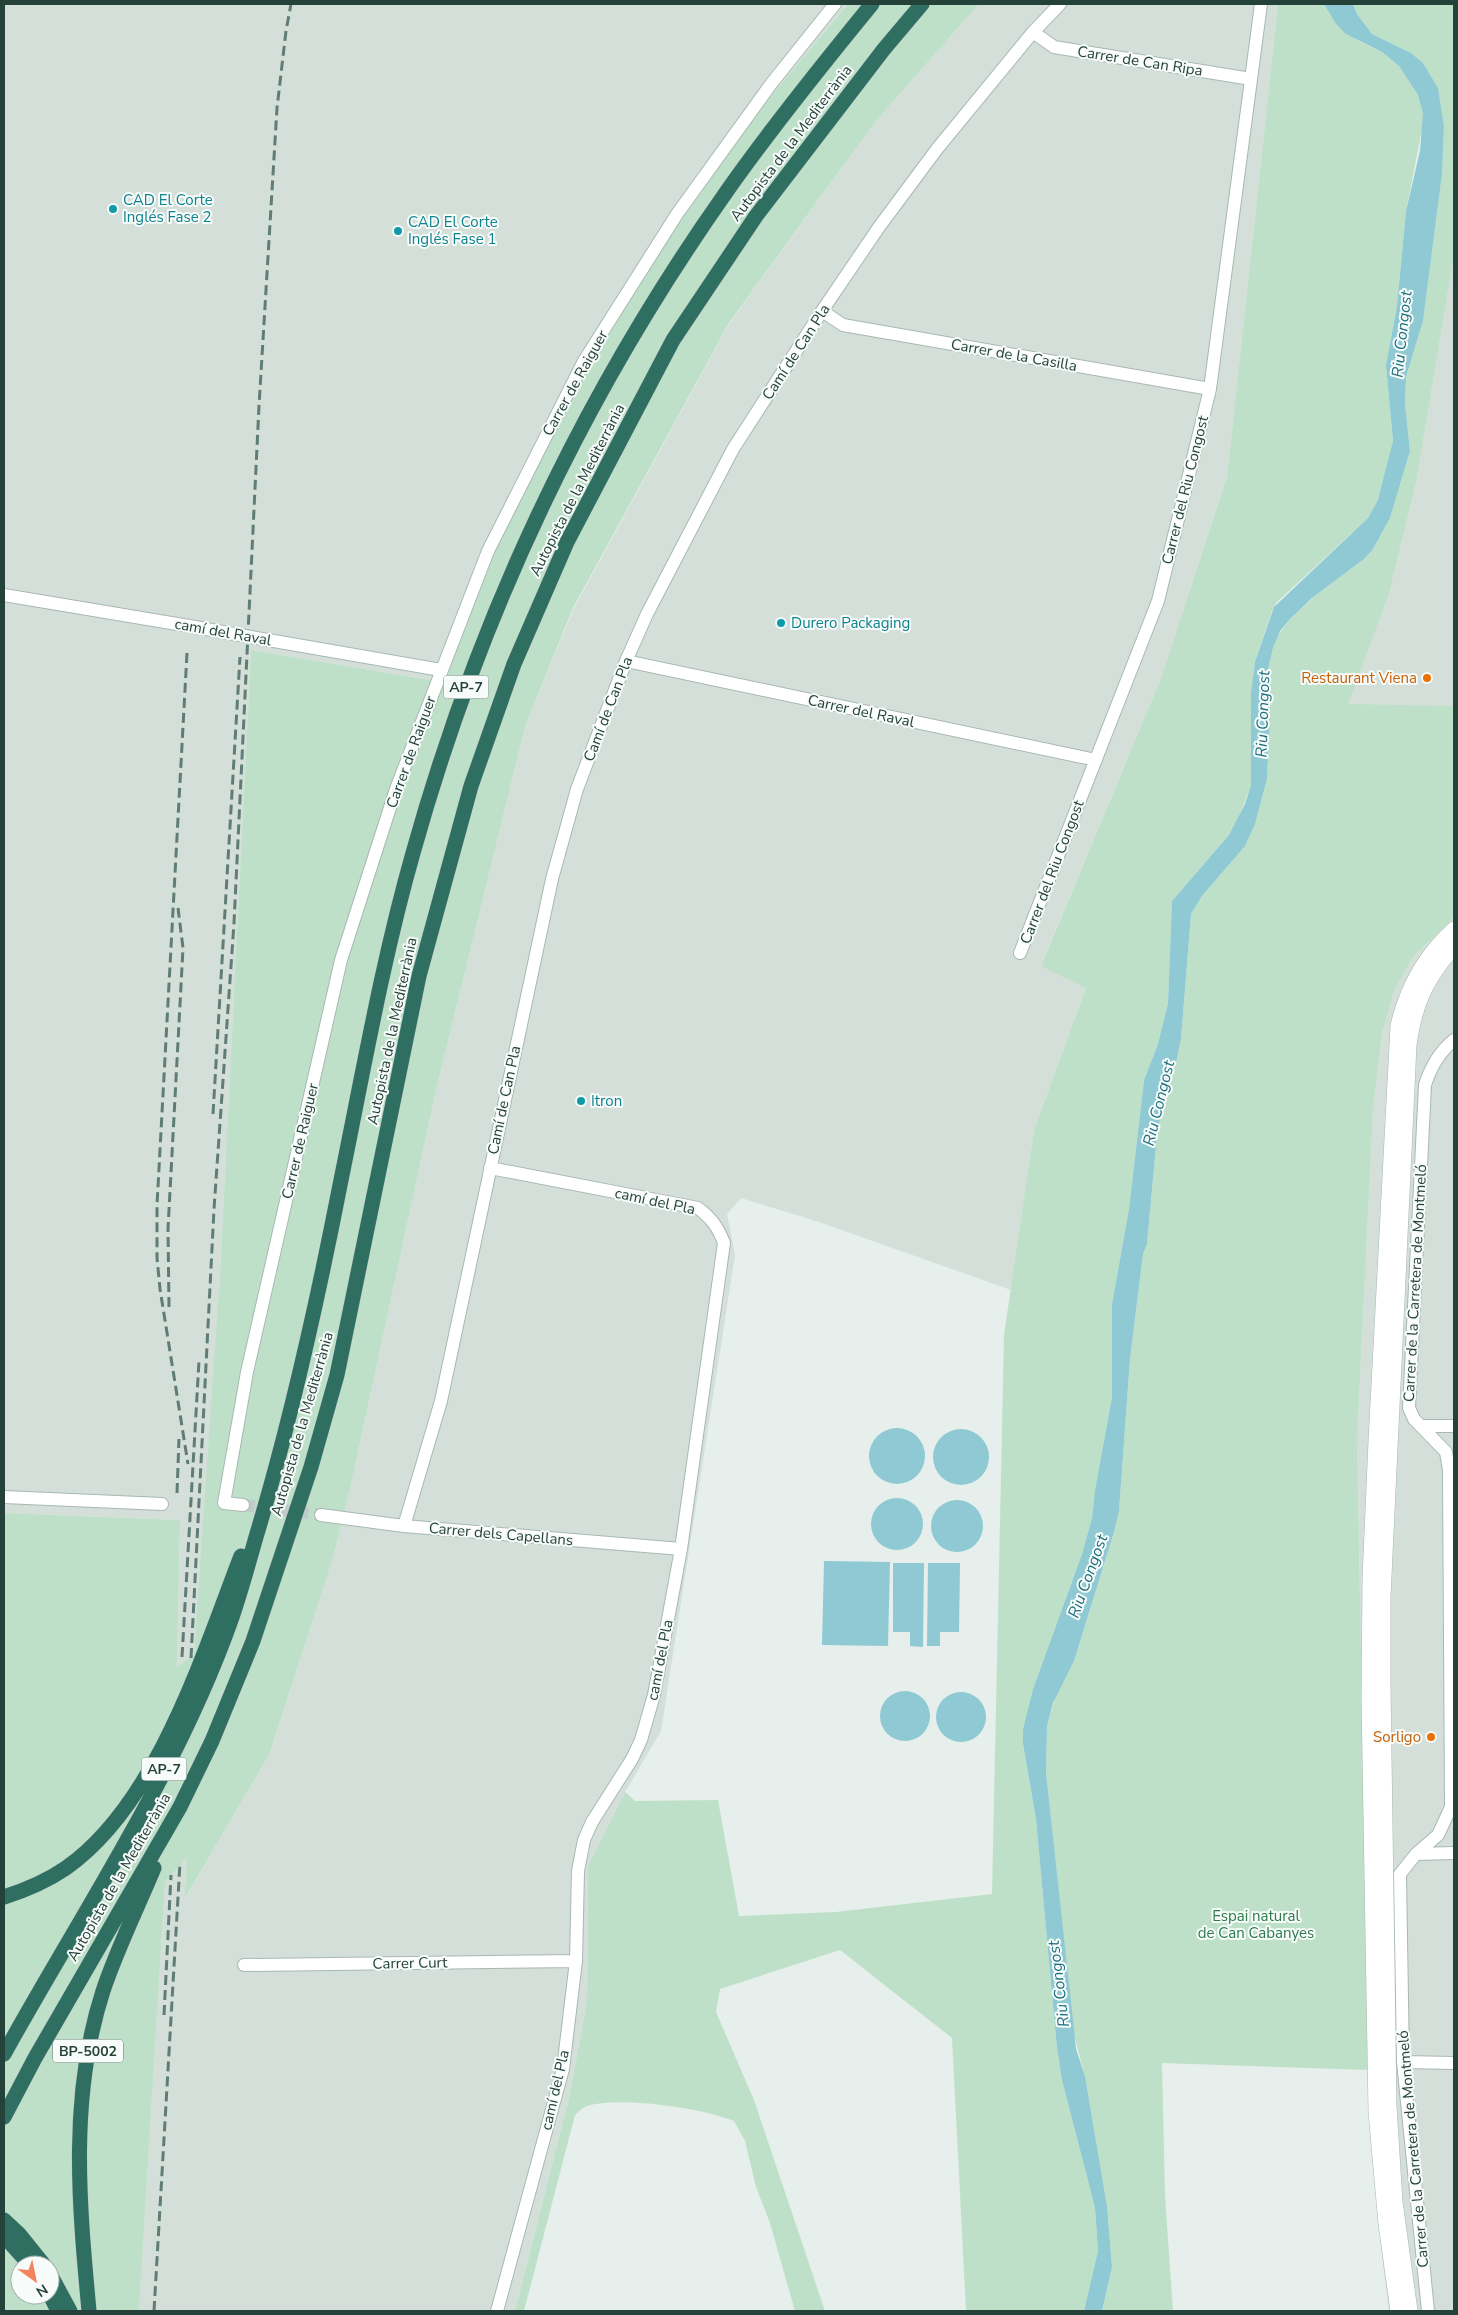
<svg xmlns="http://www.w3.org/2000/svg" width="1458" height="2315" font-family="'Nunito Sans',sans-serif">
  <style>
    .built { fill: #d4dfda }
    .green { fill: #bfe0c8; fill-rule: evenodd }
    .water { fill: #8ec9d4 }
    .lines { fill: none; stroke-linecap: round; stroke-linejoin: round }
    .minor-tunnel { stroke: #bfccc8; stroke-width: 12; stroke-dasharray: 12 6; stroke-linecap: butt }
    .minor-casing { stroke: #a8b8b2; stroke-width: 14 }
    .tertiary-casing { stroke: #a8b8b2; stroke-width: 16 }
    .motorway-casing { stroke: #c2cac8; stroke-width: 16 }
    .minor { stroke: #fff; stroke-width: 12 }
    .tertiary { stroke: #fff; stroke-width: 15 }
    .motorway { stroke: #2f6f62; stroke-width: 15 }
    .rail { stroke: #5f7d75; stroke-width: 3; stroke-dasharray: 10 5; stroke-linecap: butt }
    .minor-bridge-casing { stroke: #a8b8b2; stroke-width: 14; stroke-linecap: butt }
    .minor-bridge { stroke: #fff; stroke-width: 12 }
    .culture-dot { fill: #0f9aa8; stroke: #f7fbf9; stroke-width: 2 }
    .food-dot { fill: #e8710a; stroke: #f7fbf9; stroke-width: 2 }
    .labels { text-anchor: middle; stroke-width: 4; stroke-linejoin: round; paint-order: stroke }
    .shield { fill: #f7fbf9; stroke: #637a73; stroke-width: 1 }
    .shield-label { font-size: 14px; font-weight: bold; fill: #24423a }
    .street-label { font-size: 15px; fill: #24423a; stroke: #f7fbf9 }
    .culture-label { font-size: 15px; fill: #0d838f; stroke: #f7fbf9; text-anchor: start }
    .food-label { font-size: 15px; fill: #c56008; stroke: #f7fbf9; text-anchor: end }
    .park-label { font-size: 15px; fill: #2d7a4b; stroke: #f7fbf9 }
    .water-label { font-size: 16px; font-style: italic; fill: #1c6f80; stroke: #f7fbf9 }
  </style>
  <rect width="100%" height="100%" fill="#e6efeb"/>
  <path class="built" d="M4 4H848L757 113 660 250 442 682 251 650 220 1275 205 1519 194 1653 177 1668 180 1520 4 1513Z
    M979 4H1278L1227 477 1161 678 1041 965 1086 988 1034 1130 1011 1290 819 1222 741 1198 727 1214 735 1255 661 1731 625 1792 588 1866 587 2003 568 2102 515 2311H139L165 1882 187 1858 186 1897 269 1755 333 1558 350 1489 436 1090 525 727 574 608 729 324 875 122Z
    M1454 255V706L1347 705 1389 594 1416 483Z
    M1454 917V2311H1389L1381 2248 1373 2165 1369 2070 1357 1440 1373 1110 1382 1034 1394 991 1413 957Z"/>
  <path class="green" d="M848 4H979L875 122 729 323 573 608 525 727 436 1090 350 1489 333 1558 269 1755 185 1898 187 1858 165 1882 139 2311H4V1513L180 1520 177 1667 194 1654 220 1275 251 650 442 682 502 536 578 387 660 250 757 113ZM20 2265H50V2295H20Z
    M1278 4H1324L1336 24 1359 41 1382 52 1399 66 1418 95 1423 109V124L1406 211 1397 306 1386 365 1393 441 1388 464 1378 500 1368 518 1277 602 1272 611 1255 662 1251 692V785L1240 814 1229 835 1172 901 1168 1003 1158 1044 1144 1080 1129 1209 1112 1304V1397L1095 1490 1092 1518 1082 1554 1033 1689 1023 1729V1745L1036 1819 1057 2048 1062 2080 1095 2208 1098 2251 1084 2311H966L952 2038 840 1950 720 1989 716 2012 754 2100 825 2311H795L770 2223 756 2187 745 2141 734 2121C702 2108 620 2096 587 2106 582 2108 578 2112 575 2115L524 2311H515L568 2102 587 2003 588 1866 625 1792 635 1801 718 1800 739 1916 836 1912 992 1894 1004 1335 1034 1130 1086 988 1041 966 1161 678 1227 477Z
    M1353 4H1454V255L1416 483 1389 594 1348 704 1454 706V917L1413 957 1394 991 1382 1034 1373 1110 1357 1440 1369 2070 1162 2063 1165 2196 1173 2311H1102L1112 2267 1107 2206 1085 2076 1074 2035 1046 1773 1047 1726 1055 1698 1074 1661 1114 1532 1119 1511 1130 1359 1143 1254 1147 1244 1157 1135 1166 1089 1176 1063 1181 1039 1191 914 1202 896 1245 846 1255 824 1267 779 1270 719 1268 668 1273 648 1278 635 1290 619 1316 595 1360 562 1373 549 1390 518 1410 451 1405 404 1406 377 1423 321 1442 174 1444 126 1438 88 1423 63 1411 53 1372 34 1357 14Z"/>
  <path class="water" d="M1324 4H1353L1357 14 1372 34 1411 53 1423 63 1438 88 1444 126 1442 174 1423 321 1406 377 1405 404 1410 451 1390 518 1373 549 1364 559 1312 598 1290 619 1280 631 1273 648 1267 673 1270 719 1267 779 1255 824 1245 846 1202 896 1191 914 1181 1039 1176 1063 1166 1089 1157 1135 1147 1244 1143 1254 1130 1359 1119 1511 1114 1532 1074 1661 1053 1703 1047 1726 1046 1773 1074 2029 1076 2049 1085 2076 1107 2206 1112 2267 1102 2311H1084L1098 2251 1095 2208 1062 2080 1057 2048 1036 1819 1023 1744V1729L1033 1689 1082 1554 1092 1518 1095 1490 1112 1397V1304L1129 1209 1144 1080 1158 1044 1168 1003 1172 901 1229 835 1245 804 1251 785V692L1255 662 1274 607 1368 518 1378 500 1393 441 1386 365 1397 306 1406 211 1420 151 1423 113 1418 95 1399 66 1382 52 1346 34 1336 24Z
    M869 1456a28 28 0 1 1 56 0a28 28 0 1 1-56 0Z
    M933 1457a28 28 0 1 1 56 0a28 28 0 1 1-56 0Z
    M871 1524a26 26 0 1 1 52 0a26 26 0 1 1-52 0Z
    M931 1526a26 26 0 1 1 52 0a26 26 0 1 1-52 0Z
    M824 1561 890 1562 888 1646 822 1645Z
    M893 1563H924L923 1647 910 1646V1632H893Z
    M928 1563H960L959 1632H940V1646H927Z
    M880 1716a25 25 0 1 1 50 0a25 25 0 1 1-50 0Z
    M936 1717a25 25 0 1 1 50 0a25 25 0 1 1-50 0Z"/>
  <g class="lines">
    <path class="minor-tunnel" d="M243 1505 321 1515"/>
    <defs>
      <path id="minor" d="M1033 32 1054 47 1251 79
        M822 311 843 325 1210 389
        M4 595 195 627
        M268 640 441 670
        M626 661 1096 760
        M1020 953 1158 601 1210 389 1261 4
        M490 1168 698 1208C711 1218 718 1227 724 1243L681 1549 654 1695 641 1740 632 1759 592 1822 584 1840 578 1871 576 1961 563 2069 497 2311
        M1421 1426H1454
        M4 1497 162 1504
        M243 1505 224 1503 247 1372 341 960 396 789 488 551 584 361 677 214 771 84 835 4
        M321 1515 404 1526 681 1549
        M404 1526 441 1401 552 879 577 789 626 661 647 614 733 449 822 311 879 227 937 149 1033 32 1060 4
        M1416 1854 1454 1853
        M244 1965 576 1961
        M1403 2062 1454 2063
        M1428 2311 1403 2062 1400 1874 1416 1854 1438 1835 1451 1807 1449 1470 1446 1452 1414 1419 1409 1408 1425 1085C1431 1066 1439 1052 1454 1040"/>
      <path id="tertiary" d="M1398 2311 1386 2224 1376 2112 1369 1699 1370 1578 1376 1441 1398 1026C1407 987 1424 956 1454 929
        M1410 2311 1395 2202 1389 2106 1383 1685V1597L1409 1045C1415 1002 1426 979 1454 947"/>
      <path id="motorway" d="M4 1897C26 1890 47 1881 66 1868 157 1804 202 1657 241 1556
        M4 2054C82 1913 175 1776 230 1623 240 1595 248 1565 256 1537 291 1421 317 1303 340 1185 363 1073 382 962 413 853 479 616 585 392 727 191 772 127 822 65 872 4
        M4 2117 35 2058 180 1807 212 1741 253 1641 311 1467 337 1375 419 976 471 786 514 664 567 542 673 340 756 216 884 49 922 4
        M4 2220 19 2234 44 2265
        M4 2236 30 2265
        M50 2274 70 2311
        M50 2295 58 2311
        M89 2311C79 2203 69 2096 103 1991 117 1949 137 1909 154 1868"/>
    </defs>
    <use href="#minor" class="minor-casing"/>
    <use href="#tertiary" class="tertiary-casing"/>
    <use href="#motorway" class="motorway-casing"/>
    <use href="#minor" class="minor"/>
    <use href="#tertiary" class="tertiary"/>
    <use href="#motorway" class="motorway"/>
    <path class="rail" d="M187 653 157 1205V1258L160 1289 188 1464
      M213 1114 240 657
      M169 1307 168 1229 183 948 178 908
      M177 1493 179 1439
      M182 1657 199 1361
      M191 1658 214 1209 234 923 259 406 277 108 286 31 291 4
      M164 2015 171 1875
      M154 2311 180 1863"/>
    <defs>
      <path id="minor-bridge" d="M195 627 268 640"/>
    </defs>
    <use href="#minor-bridge" class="minor-bridge-casing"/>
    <use href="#minor-bridge" class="minor-bridge"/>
  </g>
  <g class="culture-dot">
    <circle cx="113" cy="209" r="5"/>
    <circle cx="398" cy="231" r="5"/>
    <circle cx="781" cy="623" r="5"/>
    <circle cx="581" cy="1101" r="5"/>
  </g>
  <g class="food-dot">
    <circle cx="1427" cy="678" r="5"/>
    <circle cx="1431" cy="1737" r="5"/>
  </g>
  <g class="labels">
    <g class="shield">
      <rect x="443.5" y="675.5" width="45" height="23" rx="4"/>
      <rect x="141.5" y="1757.5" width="45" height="23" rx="4"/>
      <rect x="53" y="2039.5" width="70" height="23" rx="4"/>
    </g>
    <g class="shield-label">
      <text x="466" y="692">AP-7</text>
      <text x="164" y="1774">AP-7</text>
      <text x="88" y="2056">BP-5002</text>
    </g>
    <g class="street-label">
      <text transform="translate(1140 61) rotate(9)" y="5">Carrer de Can Ripa</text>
      <text transform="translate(791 143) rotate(-53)" y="5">Autopista de la Mediterrània</text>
      <text transform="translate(796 352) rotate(-57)" y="5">Camí de Can Pla</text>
      <text transform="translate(1014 355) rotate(10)" y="5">Carrer de la Casilla</text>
      <text transform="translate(575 383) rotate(-61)" y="5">Carrer de Raiguer</text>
      <text transform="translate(577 490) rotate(-63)" y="5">Autopista de la Mediterrània</text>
      <text transform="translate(1185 490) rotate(-76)" y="5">Carrer del Riu Congost</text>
      <text transform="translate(223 632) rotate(10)" y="5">camí del Raval</text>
      <text transform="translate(608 709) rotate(-69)" y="5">Camí de Can Pla</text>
      <text transform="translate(861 711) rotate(12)" y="5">Carrer del Raval</text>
      <text transform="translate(411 752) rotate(-70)" y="5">Carrer de Raiguer</text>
      <text transform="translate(1052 872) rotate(-69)" y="5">Carrer del Riu Congost</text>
      <text transform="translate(392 1031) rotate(-78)" y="5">Autopista de la Mediterrània</text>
      <text transform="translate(504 1100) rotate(-78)" y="5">Camí de Can Pla</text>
      <text transform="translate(300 1141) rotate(-77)" y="5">Carrer de Raiguer</text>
      <text transform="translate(655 1201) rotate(12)" y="5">camí del Pla</text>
      <text transform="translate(1415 1283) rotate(-87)" y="5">Carrer de la Carretera de Montmeló</text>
      <text transform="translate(302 1424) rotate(-74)" y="5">Autopista de la Mediterrània</text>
      <text transform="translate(501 1534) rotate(5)" y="5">Carrer dels Capellans</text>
      <text transform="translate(660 1660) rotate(-79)" y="5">camí del Pla</text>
      <text transform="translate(119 1877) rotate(-60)" y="5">Autopista de la Mediterrània</text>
      <text transform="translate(410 1963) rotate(-1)" y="5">Carrer Curt</text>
      <text transform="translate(555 2090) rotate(-77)" y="5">camí del Pla</text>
      <text transform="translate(1413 2149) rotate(-95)" y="5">Carrer de la Carretera de Montmeló</text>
    </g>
    <g class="culture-label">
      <text x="123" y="205">CAD El Corte<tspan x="123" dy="17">Inglés Fase 2</tspan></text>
      <text x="408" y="227">CAD El Corte<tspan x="408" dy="17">Inglés Fase 1</tspan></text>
      <text x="791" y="628">Durero Packaging</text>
      <text x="591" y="1106">Itron</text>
    </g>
    <g class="food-label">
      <text x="1417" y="683">Restaurant Viena</text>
      <text x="1421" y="1742">Sorligo</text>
    </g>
    <g class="park-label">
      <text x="1256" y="1921">Espai natural<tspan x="1256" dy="17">de Can Cabanyes</tspan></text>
    </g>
    <g class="water-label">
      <text transform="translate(1401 334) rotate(-84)" y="6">Riu Congost</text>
      <text transform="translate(1262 714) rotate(-88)" y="6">Riu Congost</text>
      <text transform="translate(1158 1103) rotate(-76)" y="6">Riu Congost</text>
      <text transform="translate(1087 1576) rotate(-70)" y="6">Riu Congost</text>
      <text transform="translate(1058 1984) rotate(-97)" y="6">Riu Congost</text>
    </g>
  </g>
  <rect width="1458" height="2315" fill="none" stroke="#24423a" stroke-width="10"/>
  <g transform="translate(35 2280) rotate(147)"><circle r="24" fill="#f7fbf9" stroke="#a3b1ad"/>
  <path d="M0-4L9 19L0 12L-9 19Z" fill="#f4845f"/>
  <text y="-8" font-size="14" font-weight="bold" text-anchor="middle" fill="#24423a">N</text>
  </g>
</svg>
